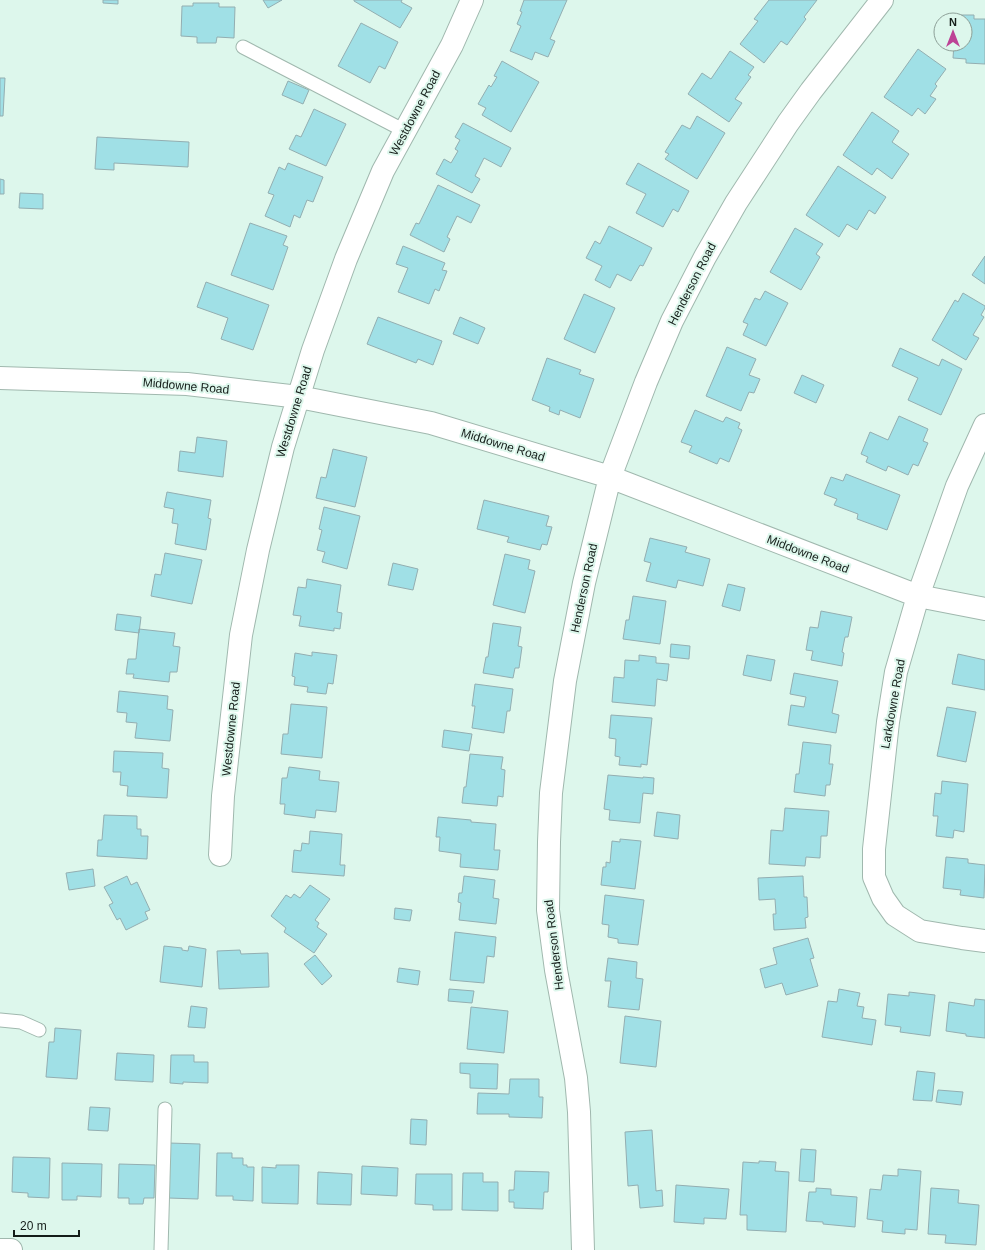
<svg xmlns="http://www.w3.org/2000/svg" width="985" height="1250" font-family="Arial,sans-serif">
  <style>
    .building { fill: #a0e0e6; stroke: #93aeb1 }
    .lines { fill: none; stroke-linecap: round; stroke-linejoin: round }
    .service-casing { stroke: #a0b8ae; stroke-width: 15 }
    .minor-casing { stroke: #a0b8ae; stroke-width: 24 }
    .service { stroke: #fff; stroke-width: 13 }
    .minor { stroke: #fff; stroke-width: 22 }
    .labels { text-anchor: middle; stroke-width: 4; stroke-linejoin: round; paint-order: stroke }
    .street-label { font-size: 12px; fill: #141d19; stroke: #ddf7ec }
  </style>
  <rect width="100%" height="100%" fill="#ddf7ec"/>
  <path class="building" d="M103 0H118V4L103 3Z
    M263 0H282L268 8Z
    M354 0H402L401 2 412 8 400 28 354 1Z
    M524 0H567L550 39 555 41 548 57 535 52 532 60 510 51 521 26 517 24 522 12 520 11Z
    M769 0H817L804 17 806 19 787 45 781 41 764 63 740 44 758 21 754 19Z
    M193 3H219V7H235L234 38 217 37 216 43H197V37L181 36 182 6H193Z
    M955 15H974V19H985V64L966 63V59L953 58 954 44H965V20H955Z
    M361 23 398 42 385 69 379 66 370 83 338 66Z
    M918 49 946 69 935 84 937 86 930 96 936 99 925 114 918 108 912 116 884 97Z
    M730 51 754 67 748 75 751 77 735 99 742 103 729 122 688 94 702 73 711 79Z
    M502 61 539 82 511 132 482 115 486 108 478 104 489 85 491 87 497 77 494 76Z
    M0 78H5L3 116H0Z
    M288 81 309 90 303 104 282 95Z
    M314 109 346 124 326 166 289 149 296 135 301 137Z
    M872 112 899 131 892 142 909 154 892 179 877 168 872 175 843 155Z
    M697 116 725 133 697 179 665 159 669 154 665 152 682 125 690 129Z
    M463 123 511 148 501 167 484 158 475 176 480 179 472 193 436 174 444 159 451 163 458 151 455 149 460 140 455 137Z
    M97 137 189 142 188 167 114 163V170L95 169Z
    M288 163 323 177 313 202 307 200 300 218 294 215 290 227 265 216 274 195 268 193 279 167 285 170Z
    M638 163 689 191 678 212 673 209 663 227 636 213 646 194 626 184Z
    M838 166 886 197 875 214 869 210 857 230 847 224 839 237 806 215Z
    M0 179 4 180V194H0Z
    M438 185 480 205 471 223 457 216 447 237 450 239 444 252 410 235 416 223 419 224Z
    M20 193 43 194V209L19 208Z
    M250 223 287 236 283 245 288 247 273 290 231 275Z
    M609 226 652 248 643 266 640 265 631 281 617 274 610 288 595 280 602 266 586 258 595 241 600 244Z
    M795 228 823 244 816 254 820 257 801 290 770 272Z
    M403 246 445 263 442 270 447 271 439 291 435 289 429 304 398 292 408 268 396 264Z
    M985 256V284L972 275Z
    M206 282 269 305 253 350 221 339 228 318 197 307Z
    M765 291 788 303 766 346 743 335 748 324 743 322 755 298 760 300Z
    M963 293 985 306V308L981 315 984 317 973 335 979 338 966 360 932 340 955 300 958 302Z
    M584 294 615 308 595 353 564 339Z
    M378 317 442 341 433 365 418 359 416 363 367 344Z
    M460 317 485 328 478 344 453 334Z
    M727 347 756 359 749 375 760 379 754 393 749 392 741 411 706 396Z
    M900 348 939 366 942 359 962 369 941 415 908 400 918 378 892 366Z
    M547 358 581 370 579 374 594 379 580 418 560 410 559 415 549 411 550 407 532 400Z
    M802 375 824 385 816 403 794 393Z
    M695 410 723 422 726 417 740 423 738 428 742 430 729 462 720 458 717 464 689 452 692 446 681 442Z
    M899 416 928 429 923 441 928 443 918 466 913 464 908 475 888 466 886 471 866 462 868 457 861 454 870 432 888 440Z
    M197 437 227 441 223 477 178 471 180 451 195 453Z
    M333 449 367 457 355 507 316 498 321 477 326 478Z
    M846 474 900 495 887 530 857 519 858 514 834 505 837 499 824 494 831 477 843 481Z
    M167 492 211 500 208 518 211 519 206 550 175 544 178 524 172 523 174 509 164 507Z
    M484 500 549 516 546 526 552 527 547 545 542 544 540 550 507 542 509 537 477 529Z
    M324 507 360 516 347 569 322 562 325 552 317 550 322 530 319 529Z
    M650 538 687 547 685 552 710 559 703 586 678 580 676 588 646 581 651 563 644 561Z
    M165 553 202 560 192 604 151 596 155 574 161 575Z
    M505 554 530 560 528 569 535 571 525 613 493 605Z
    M393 563 418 569 413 590 388 585Z
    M307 579 341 585 337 612 342 613 340 629 334 628V631L299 626 301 616 293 615 298 587 306 588Z
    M728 584 745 588 740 611 722 606Z
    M633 596 666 601 660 644 623 639 626 620H629Z
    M821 611 852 617 848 637H845L842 652 844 653 842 666 811 660 813 651 806 650 810 627 818 628Z
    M117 614 141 617 139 633 115 630Z
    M493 623 521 627 518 646 522 647 519 668H515L513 678 483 673 486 657H488Z
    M139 629 175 633 173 646 180 647 177 672H170L169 682 133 678 134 674H126L128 659H136Z
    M671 644 690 646 689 659 670 657Z
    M312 652 337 655 333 684 328 683 326 694 307 692 308 687 294 685 295 677 292 676 295 653 312 656Z
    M958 654 985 660V690L952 684Z
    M639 655 656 657V663L669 664 667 681 657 679 655 706 612 702 614 677 624 678 625 660 639 661Z
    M747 655 775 660 771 681 743 675Z
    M794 673 838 681 832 713 839 715 836 733 788 725 791 705 804 707 806 697 790 694Z
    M475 684 513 689 510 711H507L504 733 472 728 475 706H472Z
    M119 691 168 696 167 709 173 710 170 741 135 738 137 723 126 722 127 713 117 712Z
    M291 704 327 707 322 758 281 754 283 734H288Z
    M947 707 976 712 966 762 937 756Z
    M611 715 652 718 647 765 641 764V767L619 765 620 757 615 756 616 739 609 738Z
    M444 730 472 734 469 751 442 747Z
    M803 742 831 745 829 764H833L830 785H826L825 796 794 792 796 774H799Z
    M114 751 163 753 162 768 169 769 167 798 127 796 128 786 120 785 121 772H113Z
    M470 754 503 757 501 769 505 770 503 797 498 796 497 806 462 803 464 787H466Z
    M289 767 320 771 319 780 339 782 336 812 316 810 315 818 284 814 285 804H280L282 778H287Z
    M608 775 643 778V777L654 778 653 794 643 793 640 823 609 820 610 810 604 809Z
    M942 781 968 784 964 832 954 830 953 838 936 836 938 816H933L935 793 941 794Z
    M785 808 829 811 827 836H821L820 858 806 857 805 866 769 864 771 830 783 831Z
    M657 812 680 815 678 839 654 836Z
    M104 815 137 816V829H141V836H148L147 859 97 856 98 840H102Z
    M438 817 471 820V822L496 824 494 850H500L498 870 460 867 461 854 439 851 440 837H436Z
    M310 831 342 834 340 865H345L344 876 292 872 294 850 301 851 302 843 309 844Z
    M620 839 641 841 635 889 601 885 603 867H606V862L610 863 612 841 620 842Z
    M946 857 968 859V863L985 865 984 898 960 895 961 890 943 888Z
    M93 869 95 886 69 890 66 873Z
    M127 876 131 885 137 882 150 910 145 912 148 919 126 930 120 918 117 920 109 905 113 903 104 887Z
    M464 876 495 880 493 898 499 899 496 924 459 920 461 903 458 902 459 893H462Z
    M803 876 804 897H807L808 917 805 918 806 928 774 930 773 914H776L775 899 759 900 758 878Z
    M310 885 330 899 315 920 319 923 317 927 327 934 314 953 284 932 286 928 271 916 286 895 291 898 294 894 300 898Z
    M605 895 644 900 638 945 618 943V939L608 937 609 925 602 924Z
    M395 908 412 910 410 921 394 919Z
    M455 932 496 937 494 957 487 956 484 983 450 980Z
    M808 938 814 958 810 959 818 986 786 995 782 983 765 988 760 969 777 964 773 948Z
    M164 946 182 948V950L188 951 189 946 206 949 202 987 160 982Z
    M240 950 241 954 268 953 269 987 219 989 217 951Z
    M315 955 332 976 322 985 304 964Z
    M608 958 637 962 636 978 643 979 639 1010 608 1007 611 981H605Z
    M399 968 420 971 418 985 397 982Z
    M449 989 474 991 472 1003 448 1001Z
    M839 989 860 993 857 1006 864 1007 862 1018 876 1020 872 1045 822 1037 828 1001 837 1002Z
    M909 992 935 995 930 1036 900 1032 901 1027 885 1025 888 994 909 996Z
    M975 999 985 1000V1038L966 1036V1034L946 1031 949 1002 974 1006Z
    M191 1006 207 1008 205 1028 188 1027Z
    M471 1007 508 1011 504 1053 467 1049Z
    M625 1016 661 1021 656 1067 620 1063Z
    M55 1028 81 1030 77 1079 46 1077 49 1042H54Z
    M117 1053 154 1055 153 1082 115 1080Z
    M171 1055H194V1062H208V1083L183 1082V1084L170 1083Z
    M460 1063 498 1064 497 1089 470 1088V1074L460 1073Z
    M917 1071 935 1073 932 1101 913 1100Z
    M510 1079H539V1097H543L542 1118 509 1117V1114H477L478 1093 509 1094Z
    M938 1090 963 1092 961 1105 936 1102Z
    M90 1107 110 1108 108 1131 88 1130Z
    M411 1119 427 1120 426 1145 410 1144Z
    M652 1130 656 1191 662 1190 663 1206 640 1208 638 1185 628 1186 625 1132Z
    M169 1143 200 1144 198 1199 168 1198Z
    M801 1149 816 1150 814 1182 799 1181Z
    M217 1153H232V1158H243V1165H247V1167H254L253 1201 233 1200V1196H216Z
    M13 1157 50 1158 49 1198 28 1197V1193L12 1192Z
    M759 1161 776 1162 775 1171 789 1172 786 1232 747 1230V1215H740L743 1162 759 1163Z
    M62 1163 102 1164 101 1197 77 1196V1200H62Z
    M119 1164 155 1165 154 1198H144L143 1204H129V1198H118Z
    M276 1165H299L298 1204 262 1203V1167L276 1168Z
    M362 1166 398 1168 397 1196 361 1194Z
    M898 1169 921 1171 917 1230 905 1229V1234L882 1232 883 1221 867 1219 870 1189 881 1190 883 1175 898 1176Z
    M515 1171 549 1172 548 1192H544L543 1209 514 1208V1202H509V1190H514Z
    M318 1172 352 1174 351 1205 317 1204Z
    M463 1173H483V1182H498V1211L462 1210Z
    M416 1174H452V1210H433V1205L415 1204Z
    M676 1185 729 1189 726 1219 704 1218V1224L674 1222Z
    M816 1188 831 1189V1195L857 1197 855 1227 823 1224V1222L806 1221 809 1192H816Z
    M931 1188 959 1190 958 1203 979 1205 976 1245 945 1243 946 1235 928 1234Z"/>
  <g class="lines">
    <defs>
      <path id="service" d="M243 47 405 131
        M0 1020 21 1022 39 1030
        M161 1250 165 1109"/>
      <path id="minor" d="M0 378 187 384 299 397 431 423 610 477 918 596 985 609
        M985 425 957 486 918 596 896 672 888 722 874 849V877L883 898 895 915 920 931 962 938 985 941
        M220 855 223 796 241 635 258 550 283 447 313 350 346 259 383 171 452 45 472 0
        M0 1250H11
        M583 1250 579 1112 576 1078 556 970 548 910 549 842 551 793 565 681 584 583 610 477 646 382 672 321 705 257 736 203 788 123 811 91 882 0"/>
    </defs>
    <use href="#service" class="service-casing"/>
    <use href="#minor" class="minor-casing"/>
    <use href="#service" class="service"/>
    <use href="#minor" class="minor"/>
  </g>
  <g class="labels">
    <g class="street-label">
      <text transform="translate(415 113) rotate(-62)" y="4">Westdowne Road</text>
      <text transform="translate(692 284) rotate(-63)" y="4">Henderson Road</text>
      <text transform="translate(186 386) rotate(5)" y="4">Middowne Road</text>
      <text transform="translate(294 412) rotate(-73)" y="4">Westdowne Road</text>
      <text transform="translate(503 445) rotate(17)" y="4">Middowne Road</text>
      <text transform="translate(808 554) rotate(21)" y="4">Middowne Road</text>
      <text transform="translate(584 588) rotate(-78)" y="4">Henderson Road</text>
      <text transform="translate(893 704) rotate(-80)" y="4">Larkdowne Road</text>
      <text transform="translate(231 729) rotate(-84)" y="4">Westdowne Road</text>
      <text transform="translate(554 945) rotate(-97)" y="4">Henderson Road</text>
    </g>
  </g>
  <g transform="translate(953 32)"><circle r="19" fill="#ddf7ec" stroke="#8da098"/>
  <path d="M0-3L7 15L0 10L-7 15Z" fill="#bd4396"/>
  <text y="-6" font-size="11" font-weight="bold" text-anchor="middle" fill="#141d19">N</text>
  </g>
  <path d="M14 1230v6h65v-6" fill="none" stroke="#141d19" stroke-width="2"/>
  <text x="20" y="1230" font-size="12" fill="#141d19" stroke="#ddf7ec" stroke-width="3" paint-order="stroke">20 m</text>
</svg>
